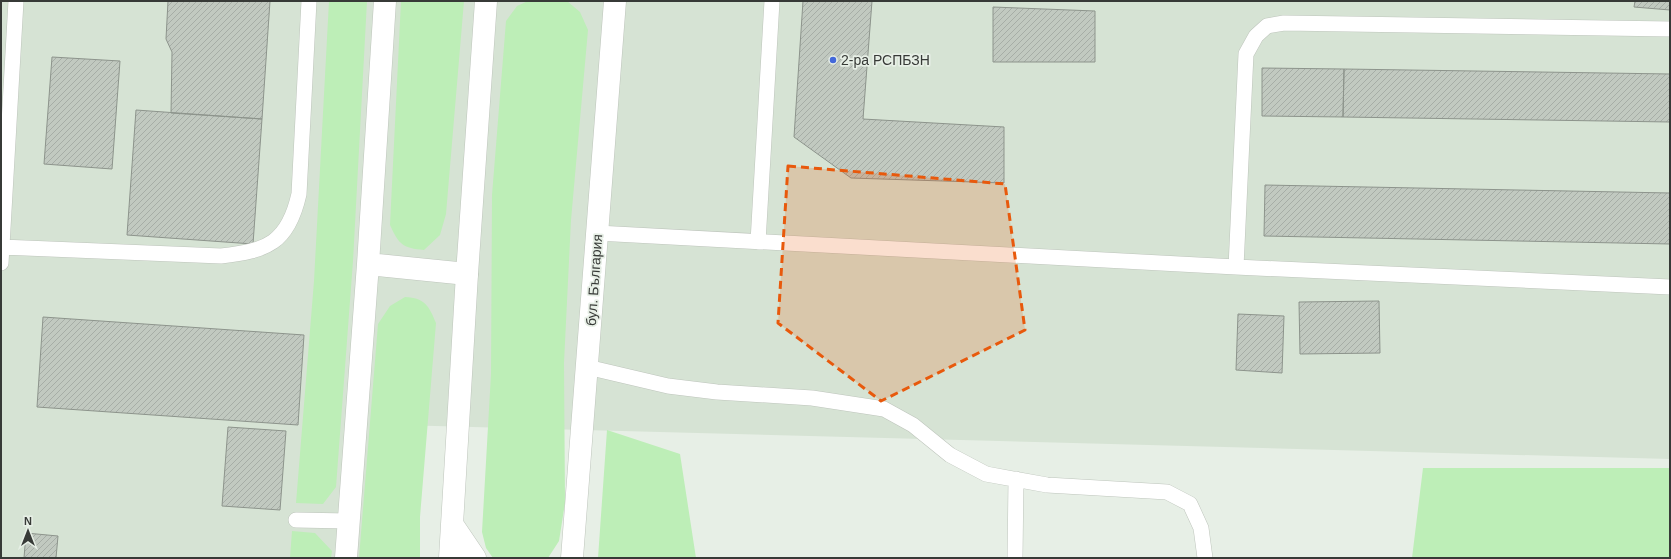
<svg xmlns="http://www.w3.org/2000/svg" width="1671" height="559" font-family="Arial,sans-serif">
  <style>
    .built { fill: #d6e3d4 }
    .green { fill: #bdeeb7 }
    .building { fill: url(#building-hatch); stroke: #8d948c }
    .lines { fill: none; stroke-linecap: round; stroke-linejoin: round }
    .service-casing { stroke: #bec5bc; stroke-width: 16 }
    .minor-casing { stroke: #bec5bc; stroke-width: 23 }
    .trunk-casing { stroke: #bec5bc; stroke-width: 23 }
    .service { stroke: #fff; stroke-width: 15 }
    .minor { stroke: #fff; stroke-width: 22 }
    .trunk { stroke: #fff; stroke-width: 22 }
    .marked { fill: #e8590c; fill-opacity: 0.2; stroke: #e8590c; stroke-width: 3; stroke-dasharray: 8 5; stroke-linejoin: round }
    .poi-dot { fill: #4368da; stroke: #e7efe6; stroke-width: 1.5 }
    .labels { text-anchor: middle; stroke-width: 3.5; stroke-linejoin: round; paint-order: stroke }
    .poi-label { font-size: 14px; fill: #373a37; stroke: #e7efe6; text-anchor: start }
    .street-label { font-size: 14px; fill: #373a37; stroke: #e7efe6 }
  </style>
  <defs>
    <pattern id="building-hatch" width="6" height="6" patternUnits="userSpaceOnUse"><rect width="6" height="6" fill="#c1c9c0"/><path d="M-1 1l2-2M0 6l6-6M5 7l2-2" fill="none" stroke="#a6ada6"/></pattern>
  </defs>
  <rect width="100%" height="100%" fill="#e7efe6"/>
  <path class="built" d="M1 1H1670V459L398 425 389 558H1Z"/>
  <path class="green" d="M329 1H367L353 261 336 487 323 504 296 503 314 281Z
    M401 1H464L446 214 440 235 424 250C403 248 399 245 390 225Z
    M528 1H567L580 12 588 30 571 220 564 363 565 503 559 541 548 558H493L486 548 482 532 491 374 492 195 506 21 517 6Z
    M405 297C425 298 429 306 436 323L420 517V558H359L378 324 390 306Z
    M607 430 680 454 696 558H598Z
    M1423 468H1670V558H1412Z
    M292 531 315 533 332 551 331 558H290Z"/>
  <path class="building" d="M168 1H270L262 119 171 113 172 52 166 39Z
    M803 1H872L863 119 1004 127V183L851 178 794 137Z
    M1635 1H1670V10L1634 7Z
    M993 7 1095 11V62H993Z
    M52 57 120 61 112 169 44 164Z
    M1262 68 1344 69 1343 117 1262 116Z
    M1344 69 1670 74V122L1343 117Z
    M136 110 262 119 253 244 127 235Z
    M1265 185 1670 193V244L1264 236Z
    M1379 301 1380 353 1300 354 1299 302Z
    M1238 314 1284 316 1282 373 1236 370Z
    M43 317 304 335 298 425 37 407Z
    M228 427 286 431 280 510 222 506Z
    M26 533 58 536 56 558H24Z"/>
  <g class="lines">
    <defs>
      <path id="service" d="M597 233 1236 267 1670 287
        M758 242 772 1
        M1 247 221 256C267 251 288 243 299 194L309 1
        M1 263 16 1
        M1236 267 1246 54 1256 36 1267 26 1284 23 1670 29
        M587 367 668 386 717 392 812 398 884 409 913 425 950 455 986 474 1047 485 1167 492 1190 504 1201 528 1205 558
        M296 520 348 521
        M1015 558 1016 479"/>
      <path id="minor" d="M368 264 467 274
        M346 558 368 264 385 1"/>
      <path id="trunk" d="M452 524 475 558
        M450 558 467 274 486 1
        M572 558 615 1"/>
    </defs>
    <use href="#service" class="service-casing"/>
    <use href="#minor" class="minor-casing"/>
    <use href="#trunk" class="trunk-casing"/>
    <use href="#service" class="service"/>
    <use href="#minor" class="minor"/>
    <use href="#trunk" class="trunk"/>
  </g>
  <path class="marked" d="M788 166 1005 184 1025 330 881 401 778 323Z"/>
  <circle class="poi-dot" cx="833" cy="60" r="4"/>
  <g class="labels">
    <g class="poi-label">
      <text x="841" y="65">2-ра РСПБЗН</text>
    </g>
    <g class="street-label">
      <text transform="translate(594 280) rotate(-86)" y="5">бул. България</text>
    </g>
  </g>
  <rect width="1671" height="559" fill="none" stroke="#373a37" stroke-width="4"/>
  <g transform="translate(28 531)" stroke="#e7efe6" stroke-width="3" paint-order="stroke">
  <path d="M0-3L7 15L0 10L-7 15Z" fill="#373a37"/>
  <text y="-6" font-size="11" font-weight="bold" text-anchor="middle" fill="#373a37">N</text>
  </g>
</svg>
